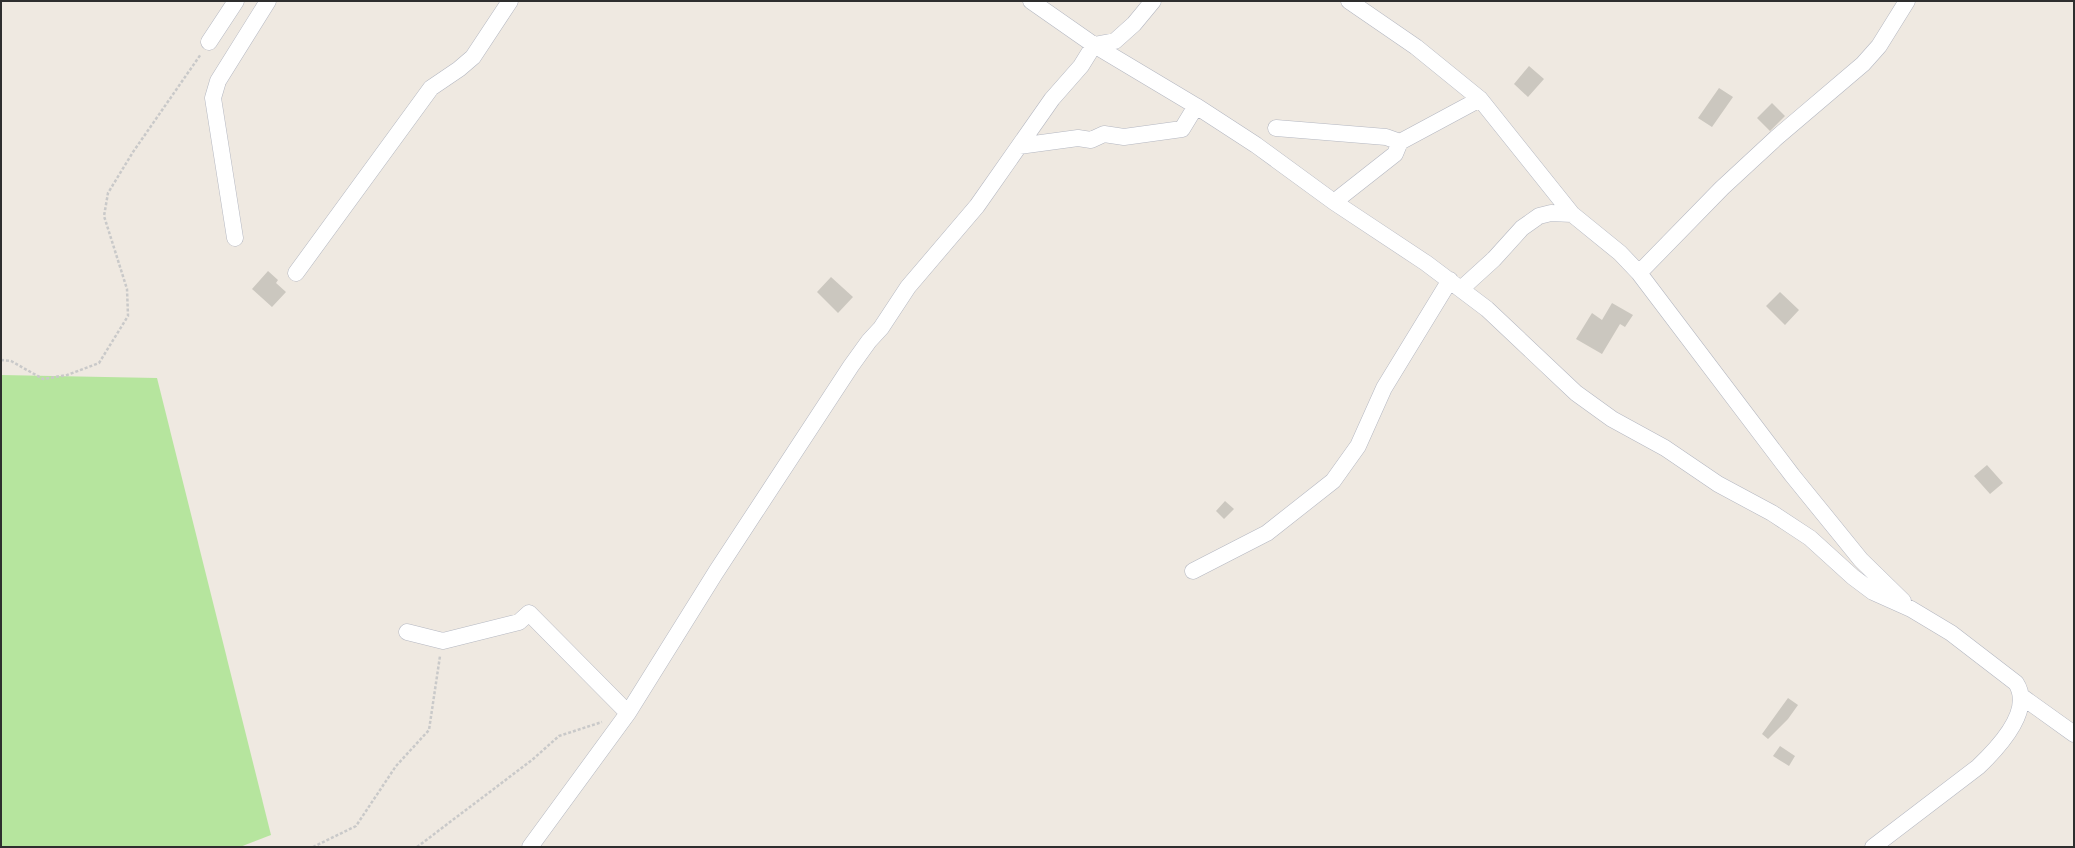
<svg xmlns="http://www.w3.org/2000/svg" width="2075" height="848" font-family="Manrope,sans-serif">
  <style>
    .green { fill: #b6e59e }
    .building { fill: #cbc7bf }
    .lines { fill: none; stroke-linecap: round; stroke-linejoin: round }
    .street-casing { stroke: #b4b7c1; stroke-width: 17 }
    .path { stroke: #c9c9c9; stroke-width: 2.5; stroke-dasharray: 3 2; stroke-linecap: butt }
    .street { stroke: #fff; stroke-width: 16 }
  </style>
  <rect width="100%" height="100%" fill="#efe9e1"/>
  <path class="green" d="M1 375 157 378 271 835 240 847H1Z"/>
  <path class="building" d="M1529 66 1544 79 1528 97 1514 84Z
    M1719 88 1733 97 1712 127 1698 118Z
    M1772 103 1785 116 1770 131 1757 118Z
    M268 271 278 280 276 283 286 292 272 307 252 289Z
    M831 277 853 297 838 313 817 292Z
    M1780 292 1799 310 1785 325 1766 306Z
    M1612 303 1633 315 1625 327 1620 324 1602 354 1576 339 1592 313 1602 320Z
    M1987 465 2003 483 1990 494 1974 476Z
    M1225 501 1234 509 1224 519 1216 511Z
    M1788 698 1798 705 1788 719 1768 739 1762 734Z
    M1780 746 1795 756 1789 766 1773 756Z"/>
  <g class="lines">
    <defs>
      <path id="street" d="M1031 1 1094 45 1196 106 1256 145 1334 202 1426 263 1487 309 1576 393 1612 419 1665 448 1718 484 1772 513 1810 538 1853 577 1873 592 1911 609 1951 633 2016 683C2034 711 1997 749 1978 767L1873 847
        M1349 1 1416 47 1480 99 1572 214 1620 253 1639 273 1792 475 1861 560 1903 601
        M209 42 236 1
        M1276 128 1386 137 1400 142
        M1019 146 1078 138 1091 140 1104 134 1124 137 1182 129 1196 106
        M1334 202 1395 154 1400 142 1480 99
        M235 238 213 98 218 81 268 1
        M296 273 431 88 459 69 473 57 510 1
        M1639 273 1722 188 1776 138 1863 64 1879 46 1907 1
        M1461 289 1494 259 1522 228 1539 216 1551 213 1572 214
        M1193 571 1267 533 1333 481 1358 446 1384 388 1450 280
        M407 632 443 641 519 622 529 613 628 713
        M2021 696 2074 734
        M530 847 628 713 716 572 851 366 869 341 881 328 908 287 977 206 1052 99 1081 66 1094 45 1115 41 1134 24 1153 1"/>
    </defs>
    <use href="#street" class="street-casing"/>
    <path class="path" d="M1 360 11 361 43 379 67 375 99 363 128 316 127 289 104 216 108 193 133 152 201 54
      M313 847 356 826 396 766 429 730 440 656
      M417 847 532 760 559 736 602 722"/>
    <use href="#street" class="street"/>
  </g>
  <rect width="2075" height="848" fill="none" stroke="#2e2e2e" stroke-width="4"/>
</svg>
